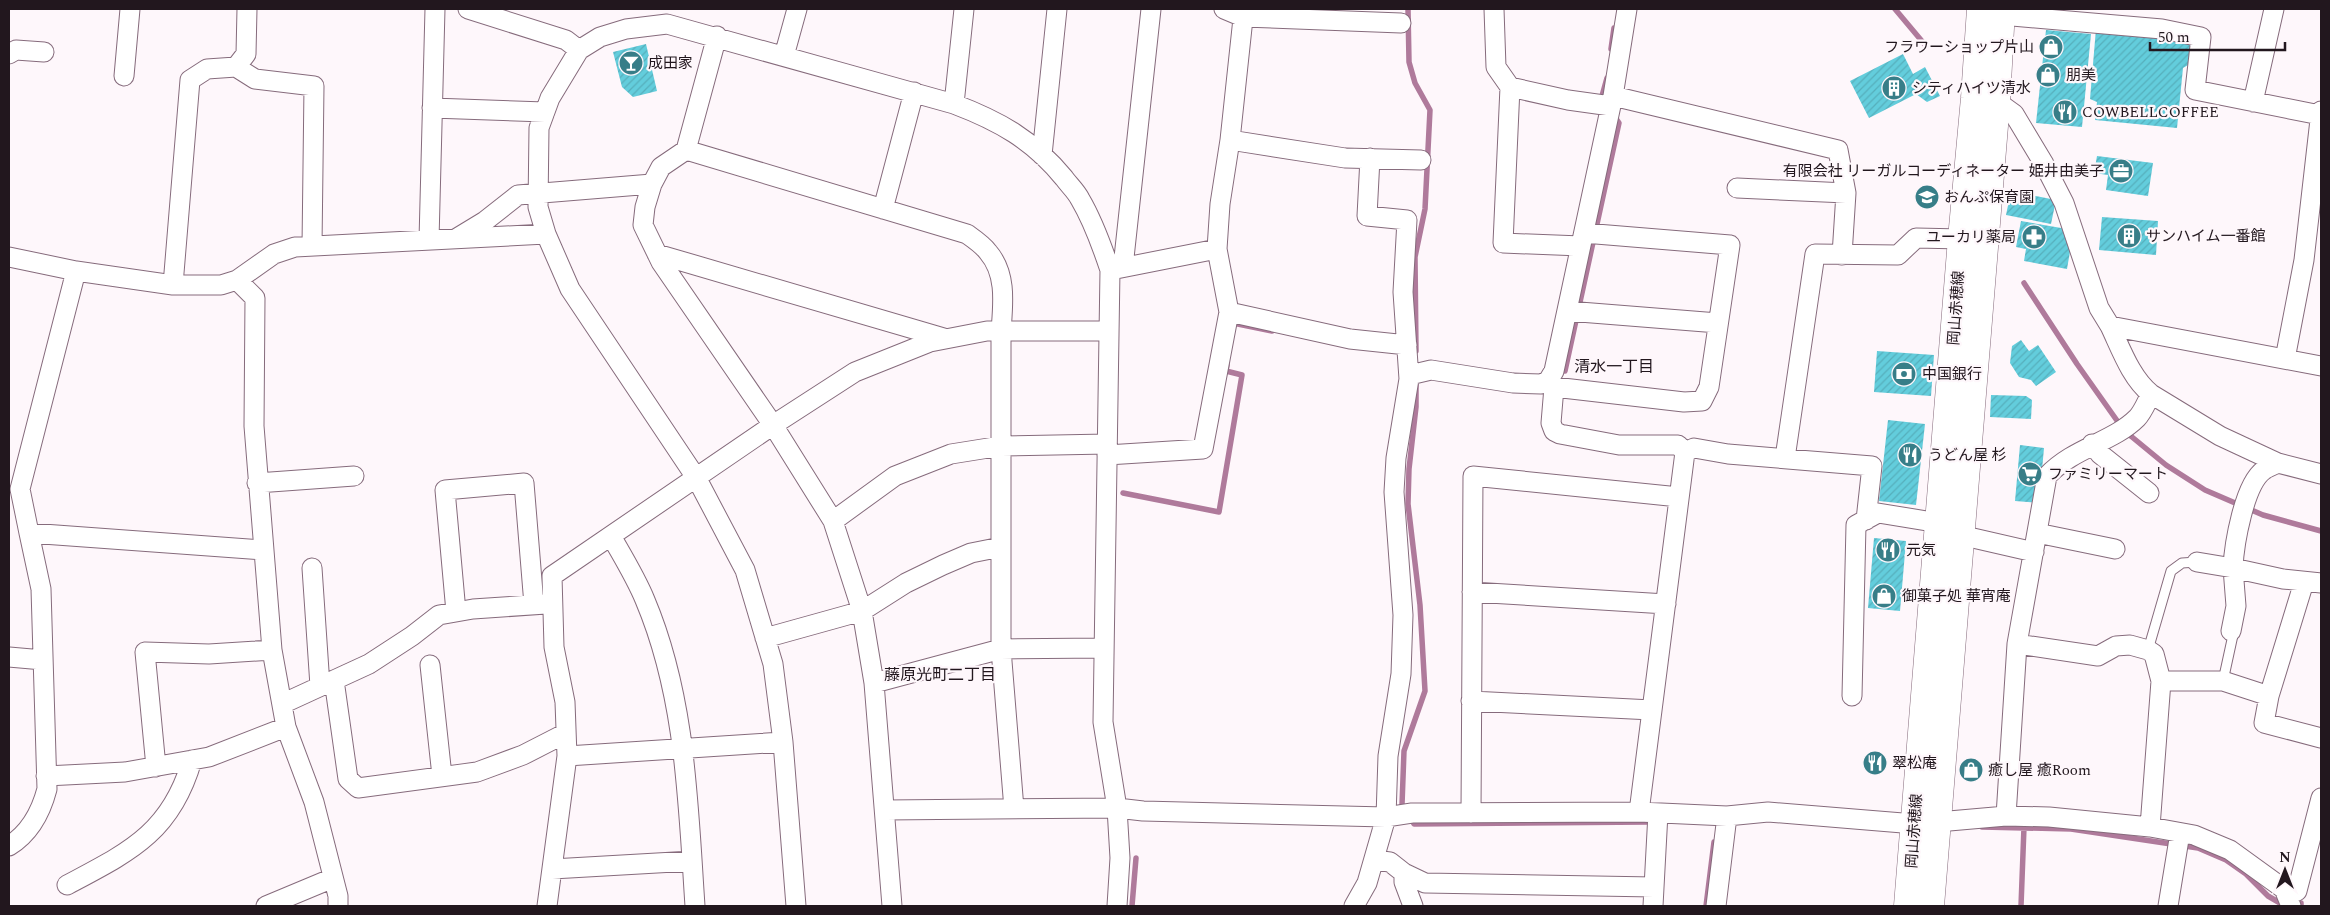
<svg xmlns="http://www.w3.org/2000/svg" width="2330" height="915" font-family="Spectral,'Noto Sans JP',serif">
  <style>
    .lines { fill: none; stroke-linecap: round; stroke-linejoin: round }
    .stream { stroke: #af7a9b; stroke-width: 5.5 }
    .building { fill: url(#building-hatch) }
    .lane-casing { stroke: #866b7c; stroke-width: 11 }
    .street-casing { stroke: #866b7c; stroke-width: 21 }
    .primary-casing { stroke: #866b7c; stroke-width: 29 }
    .lane { stroke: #fff; stroke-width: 9 }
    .street { stroke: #fff; stroke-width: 19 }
    .primary { stroke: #fff; stroke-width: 28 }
    .labels { text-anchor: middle; stroke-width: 4.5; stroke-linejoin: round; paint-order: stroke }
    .poi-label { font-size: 15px; fill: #22171e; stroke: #fef7fb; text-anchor: start }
    .street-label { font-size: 15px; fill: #22171e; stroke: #fef7fb }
    .neighbourhood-label { font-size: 16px; fill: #22171e; stroke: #fef7fb }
  </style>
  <defs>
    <pattern id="building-hatch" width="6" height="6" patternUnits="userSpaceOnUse" patternTransform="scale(1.25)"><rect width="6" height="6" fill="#63cddc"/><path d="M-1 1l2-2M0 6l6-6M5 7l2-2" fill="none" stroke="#56afbc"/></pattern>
  </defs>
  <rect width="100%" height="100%" fill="#fef7fb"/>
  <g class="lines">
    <path class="stream" d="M1408 9 1409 62 1415 83 1430 110 1425 209 1415 257 1416 351
      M1895 9 1926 46
      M1611 49 1614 28
      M1603 98 1602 96 1607 78
      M2024 283 2077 364 2118 422 2132 437 2166 465 2205 490 2263 515 2321 531
      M1232 321 1233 323 1272 331
      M1565 371 1619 123 1617 120
      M1123 493 1219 512 1242 375 1226 371 1227 365
      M1405 810 1402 805 1404 751 1425 691 1420 605 1408 504 1409 469 1416 407V385
      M1410 817 1414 824 1650 822
      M1982 827 2071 829 2198 848 2226 860 2246 874 2268 896 2280 903H2301V906
      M1132 906 1136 858
      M1706 906 1714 842
      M2021 906 2024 827"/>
  </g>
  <path class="building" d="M2096 29 2191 40 2188 65 2183 68 2177 128 2095 120 2097 102 2090 99Z
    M2046 30 2091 34 2082 127 2036 123Z
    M646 44 657 91 633 97 622 87 613 52Z
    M1903 54 1913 74 1925 67 1940 96 1927 102 1916 94 1869 118 1850 81Z
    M2097 156 2153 163 2148 196 2106 190 2108 175 2094 173Z
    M2011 191 2056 200 2051 224 2006 215Z
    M2102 217 2158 221 2156 255 2099 250Z
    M2021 221 2067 229 2072 240 2067 269 2024 261 2026 249 2016 247Z
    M2021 340 2029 351 2038 345 2056 372 2036 386 2031 380 2019 377 2010 363 2012 346Z
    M1877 351 1934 355 1931 396 1874 392Z
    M1991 395 2026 396 2032 400 2031 419 1990 417Z
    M1888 420 1925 424 1916 505 1879 501Z
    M2020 445 2044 448 2039 503 2015 501Z
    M1874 538 1906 541 1900 611 1868 608Z"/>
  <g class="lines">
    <defs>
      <path id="lane" d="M2148 650 2171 571 2182 563 2197 562
        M2223 681 2233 635 2231 631"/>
      <path id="street" d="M468 9 566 40 579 50
        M1224 9 1243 17 1401 23
        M1244 9 1230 140 1220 204 1217 249 1229 312 1350 339 1407 345
        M1494 9 1496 67 1510 87 1503 243 1581 246
        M2001 15 2162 29 2201 37 2195 90 2320 115
        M717 36 686 150 661 167 652 184 645 207 643 225 661 262 773 425 833 521 862 611 874 683 892 906
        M9 54 16 50 44 52
        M784 56 797 9
        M236 67 255 79 314 86 312 246
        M124 76 130 9
        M1510 87 1568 100 1611 106
        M1613 96 1838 150 1846 193 1842 255
        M1986 100 1996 101 2014 114 2044 164 2064 203 2099 308 2110 326 2321 366
        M2253 102 2274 9
        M954 104 964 9
        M432 108 545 112
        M1230 140 1345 158 1421 160
        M686 150 967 234C974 239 983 245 988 252 1007 274 1003 304 1001 331V649L1014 809
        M1042 155 1057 9
        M1370 158 1367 216 1407 220 1403 292 1409 379
        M1737 188 1846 193
        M883 209 914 92
        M457 238 485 221 518 195 652 184
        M429 240 435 9
        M657 254 944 338
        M9 257 76 271 173 285H221L237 280 274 254 295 247 546 234
        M1123 267 1151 9
        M1111 270 1217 249
        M76 271 20 489 29 533 262 550
        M237 280 255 298 254 426 272 650 286 727 314 802 338 896V906
        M173 285 190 80 207 69 236 67 246 54 247 9
        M1567 311 1718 323
        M2110 326C2121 349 2131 378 2151 394L2220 436 2278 463 2321 474
        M2285 359 2304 260 2321 111
        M1548 381 1554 387 1551 423 1554 431 1560 434 1619 445H1678L1685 452 1639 812
        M1554 387 1684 402 1702 401 1709 387 1730 245 1584 233
        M2092 444 2100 454 2149 493
        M1685 452 1694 448 1728 454 1872 466 1866 520
        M1107 455 1203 449 1229 312
        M1785 458 1815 254 1898 255 1916 238 1962 239
        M2278 463C2274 465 2268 467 2264 470 2244 484 2234 545 2233 568L2283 579 2321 583
        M257 483 354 476
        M833 521 895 476 951 454 1001 446 1107 444
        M2037 533 2115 549
        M1960 535 2034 552
        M611 536C623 557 636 578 645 600 686 697 688 803 695 906
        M2197 562 2233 568 2236 606 2231 631
        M312 568 320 686
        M2304 582 2269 696 2264 723 2321 738
        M1472 592 1666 604
        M456 612 445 490 524 483 534 605
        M765 638 862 611 906 583 943 565 971 553 1001 547
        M2017 644 2098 656 2116 646 2130 645 2148 650 2154 654 2161 681 2150 827
        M9 657 43 660
        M430 665 442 776
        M334 680 348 779 358 788 477 772 523 755 566 733
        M2161 681H2223L2269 696
        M874 683 1001 649 1104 648
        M1852 696 1856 525 1878 513 1939 523
        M1471 701 1652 710
        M282 704 369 664 412 636 439 615 473 609 546 604
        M567 756 783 742
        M156 767 145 652 209 654 272 650
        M46 776 125 772 209 757 286 727
        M885 810 1117 808 1143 811 1386 817 1412 813 1639 812 1727 816 1768 812 1915 824 2006 816 2049 817 2150 827 2194 835 2230 850 2284 889 2291 906
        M1471 813 1473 476 1679 497
        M2006 816 2017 644 2047 476C2073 448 2113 442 2137 418 2143 412 2147 401 2151 394
        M9 846C30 833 41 812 47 789L41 589 29 533
        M1374 860 1390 862 1404 873 1425 883 1654 887
        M552 869 692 861
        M1404 873V882L1413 906
        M67 885C129 852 171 833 192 760
        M2288 895 2297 891 2321 798
        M266 906 333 878
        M547 906 567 756 565 702 554 647 552 576 773 425 855 372 930 342 987 331H1109
        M796 906 783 742 773 664 745 570 697 479 570 289 546 234 538 207 539 128 550 98 579 50 600 37 626 29 667 24 954 104C999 121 1033 140 1064 178 1069 185 1076 191 1080 199 1093 221 1102 246 1110 270L1103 722 1117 808 1120 858 1117 906
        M1354 906 1367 883 1386 817 1388 756 1401 674 1403 615 1394 492 1396 458 1409 379 1414 374 1431 370 1513 383 1541 384 1548 381 1554 371 1613 96 1627 9
        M1653 906 1658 813
        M1716 906 1727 816
        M2168 906 2180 833"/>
      <path id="primary" d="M1908 906 1962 239 1975 98 1981 9
        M1930 906 1996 101 2001 9"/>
    </defs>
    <use href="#lane" class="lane-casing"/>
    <use href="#street" class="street-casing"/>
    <use href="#primary" class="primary-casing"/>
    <use href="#lane" class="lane"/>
    <use href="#street" class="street"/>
    <use href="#primary" class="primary"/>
  </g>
  <defs>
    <symbol id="shop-disc" viewBox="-11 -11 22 22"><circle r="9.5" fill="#377e88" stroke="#fef7fb"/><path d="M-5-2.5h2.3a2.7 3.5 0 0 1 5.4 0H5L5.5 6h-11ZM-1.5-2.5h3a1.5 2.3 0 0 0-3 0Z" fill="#fff"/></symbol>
    <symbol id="bar-disc" viewBox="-11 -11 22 22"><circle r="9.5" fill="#377e88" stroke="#fef7fb"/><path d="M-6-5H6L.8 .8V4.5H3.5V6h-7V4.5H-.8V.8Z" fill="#fff"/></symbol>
    <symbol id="building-disc" viewBox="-11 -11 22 22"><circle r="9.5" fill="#377e88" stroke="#fef7fb"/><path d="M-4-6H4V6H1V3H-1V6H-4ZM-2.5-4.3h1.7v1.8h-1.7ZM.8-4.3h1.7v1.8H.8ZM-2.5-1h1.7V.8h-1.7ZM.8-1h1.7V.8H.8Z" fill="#fff"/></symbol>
    <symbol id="restaurant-disc" viewBox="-11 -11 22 22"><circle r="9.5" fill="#377e88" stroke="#fef7fb"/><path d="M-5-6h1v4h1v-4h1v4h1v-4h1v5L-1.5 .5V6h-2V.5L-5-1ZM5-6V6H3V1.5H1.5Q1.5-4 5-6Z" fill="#fff"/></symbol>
    <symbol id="office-disc" viewBox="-11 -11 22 22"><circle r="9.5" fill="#377e88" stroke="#fef7fb"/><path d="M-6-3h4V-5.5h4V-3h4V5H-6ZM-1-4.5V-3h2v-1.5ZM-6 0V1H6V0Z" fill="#fff"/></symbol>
    <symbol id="school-disc" viewBox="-11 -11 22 22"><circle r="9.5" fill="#377e88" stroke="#fef7fb"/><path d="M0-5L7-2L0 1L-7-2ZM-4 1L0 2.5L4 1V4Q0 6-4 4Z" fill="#fff"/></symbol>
    <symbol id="pharmacy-disc" viewBox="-11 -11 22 22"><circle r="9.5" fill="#377e88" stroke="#fef7fb"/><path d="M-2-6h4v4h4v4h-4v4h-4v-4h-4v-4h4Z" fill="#fff"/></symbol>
    <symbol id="bank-disc" viewBox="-11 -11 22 22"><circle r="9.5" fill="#377e88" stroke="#fef7fb"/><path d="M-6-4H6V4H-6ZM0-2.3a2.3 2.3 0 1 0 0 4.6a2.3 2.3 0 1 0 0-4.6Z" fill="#fff"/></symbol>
    <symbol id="supermarket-disc" viewBox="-11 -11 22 22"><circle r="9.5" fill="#377e88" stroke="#fef7fb"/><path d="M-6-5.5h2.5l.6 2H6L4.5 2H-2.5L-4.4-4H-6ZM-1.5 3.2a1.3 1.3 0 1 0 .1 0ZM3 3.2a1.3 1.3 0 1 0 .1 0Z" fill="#fff"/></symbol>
  </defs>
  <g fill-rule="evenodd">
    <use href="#shop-disc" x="2037" y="33" width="28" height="28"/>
    <use href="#bar-disc" x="617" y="49" width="28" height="28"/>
    <use href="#shop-disc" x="2034" y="61" width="28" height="28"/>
    <use href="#building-disc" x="1880" y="74" width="28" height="28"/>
    <use href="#restaurant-disc" x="2051" y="98" width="28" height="28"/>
    <use href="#office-disc" x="2107" y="157" width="28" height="28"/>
    <use href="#school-disc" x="1913" y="183" width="28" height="28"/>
    <use href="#building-disc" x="2115" y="222" width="28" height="28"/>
    <use href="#pharmacy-disc" x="2020" y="223" width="28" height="28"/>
    <use href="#bank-disc" x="1890" y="360" width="28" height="28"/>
    <use href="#restaurant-disc" x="1896" y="441" width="28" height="28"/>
    <use href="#supermarket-disc" x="2016" y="460" width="28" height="28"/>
    <use href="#restaurant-disc" x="1874" y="536" width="28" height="28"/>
    <use href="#shop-disc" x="1870" y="582" width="28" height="28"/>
    <use href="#restaurant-disc" x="1861" y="749" width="28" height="28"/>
    <use href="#shop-disc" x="1957" y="756" width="28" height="28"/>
  </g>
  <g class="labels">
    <g class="poi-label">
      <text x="2034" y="52" text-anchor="end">フラワーショップ片山</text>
      <text x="648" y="68">成田家</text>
      <text x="2066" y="80">朋美</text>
      <text x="1912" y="93">シティハイツ清水</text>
      <text x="2082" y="117">COWBELLCOFFEE</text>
      <text x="2104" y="176" text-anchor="end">有限会社 リーガルコーディネーター 姫井由美子</text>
      <text x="1944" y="202">おんぷ保育園</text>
      <text x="2146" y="241">サンハイム一番館</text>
      <text x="2016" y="242" text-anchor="end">ユーカリ薬局</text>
      <text x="1922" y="379">中国銀行</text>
      <text x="1928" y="460">うどん屋 杉</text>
      <text x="2048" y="479">ファミリーマート</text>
      <text x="1906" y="555">元気</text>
      <text x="1902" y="601">御菓子処 華宵庵</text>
      <text x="1892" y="768">翠松庵</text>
      <text x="1988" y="775">癒し屋 癒Room</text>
    </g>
    <g class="street-label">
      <text transform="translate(1956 308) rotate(-86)" y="5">岡山赤穂線</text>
      <text transform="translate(1914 831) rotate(-86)" y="5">岡山赤穂線</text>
    </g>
    <g class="neighbourhood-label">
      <text x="1614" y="372">清水一丁目</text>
      <text x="940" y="680">藤原光町二丁目</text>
    </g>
  </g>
  <rect width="2330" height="915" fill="none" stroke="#22171e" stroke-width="20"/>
  <g transform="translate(2285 870)" stroke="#fef7fb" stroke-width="4" paint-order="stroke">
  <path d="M0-4L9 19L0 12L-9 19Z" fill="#22171e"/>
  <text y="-8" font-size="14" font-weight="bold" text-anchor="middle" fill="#22171e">N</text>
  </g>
  <path d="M2150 42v8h135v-8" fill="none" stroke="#22171e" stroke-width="2.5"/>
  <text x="2158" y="42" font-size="15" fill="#22171e" stroke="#fef7fb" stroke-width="4" paint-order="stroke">50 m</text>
</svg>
